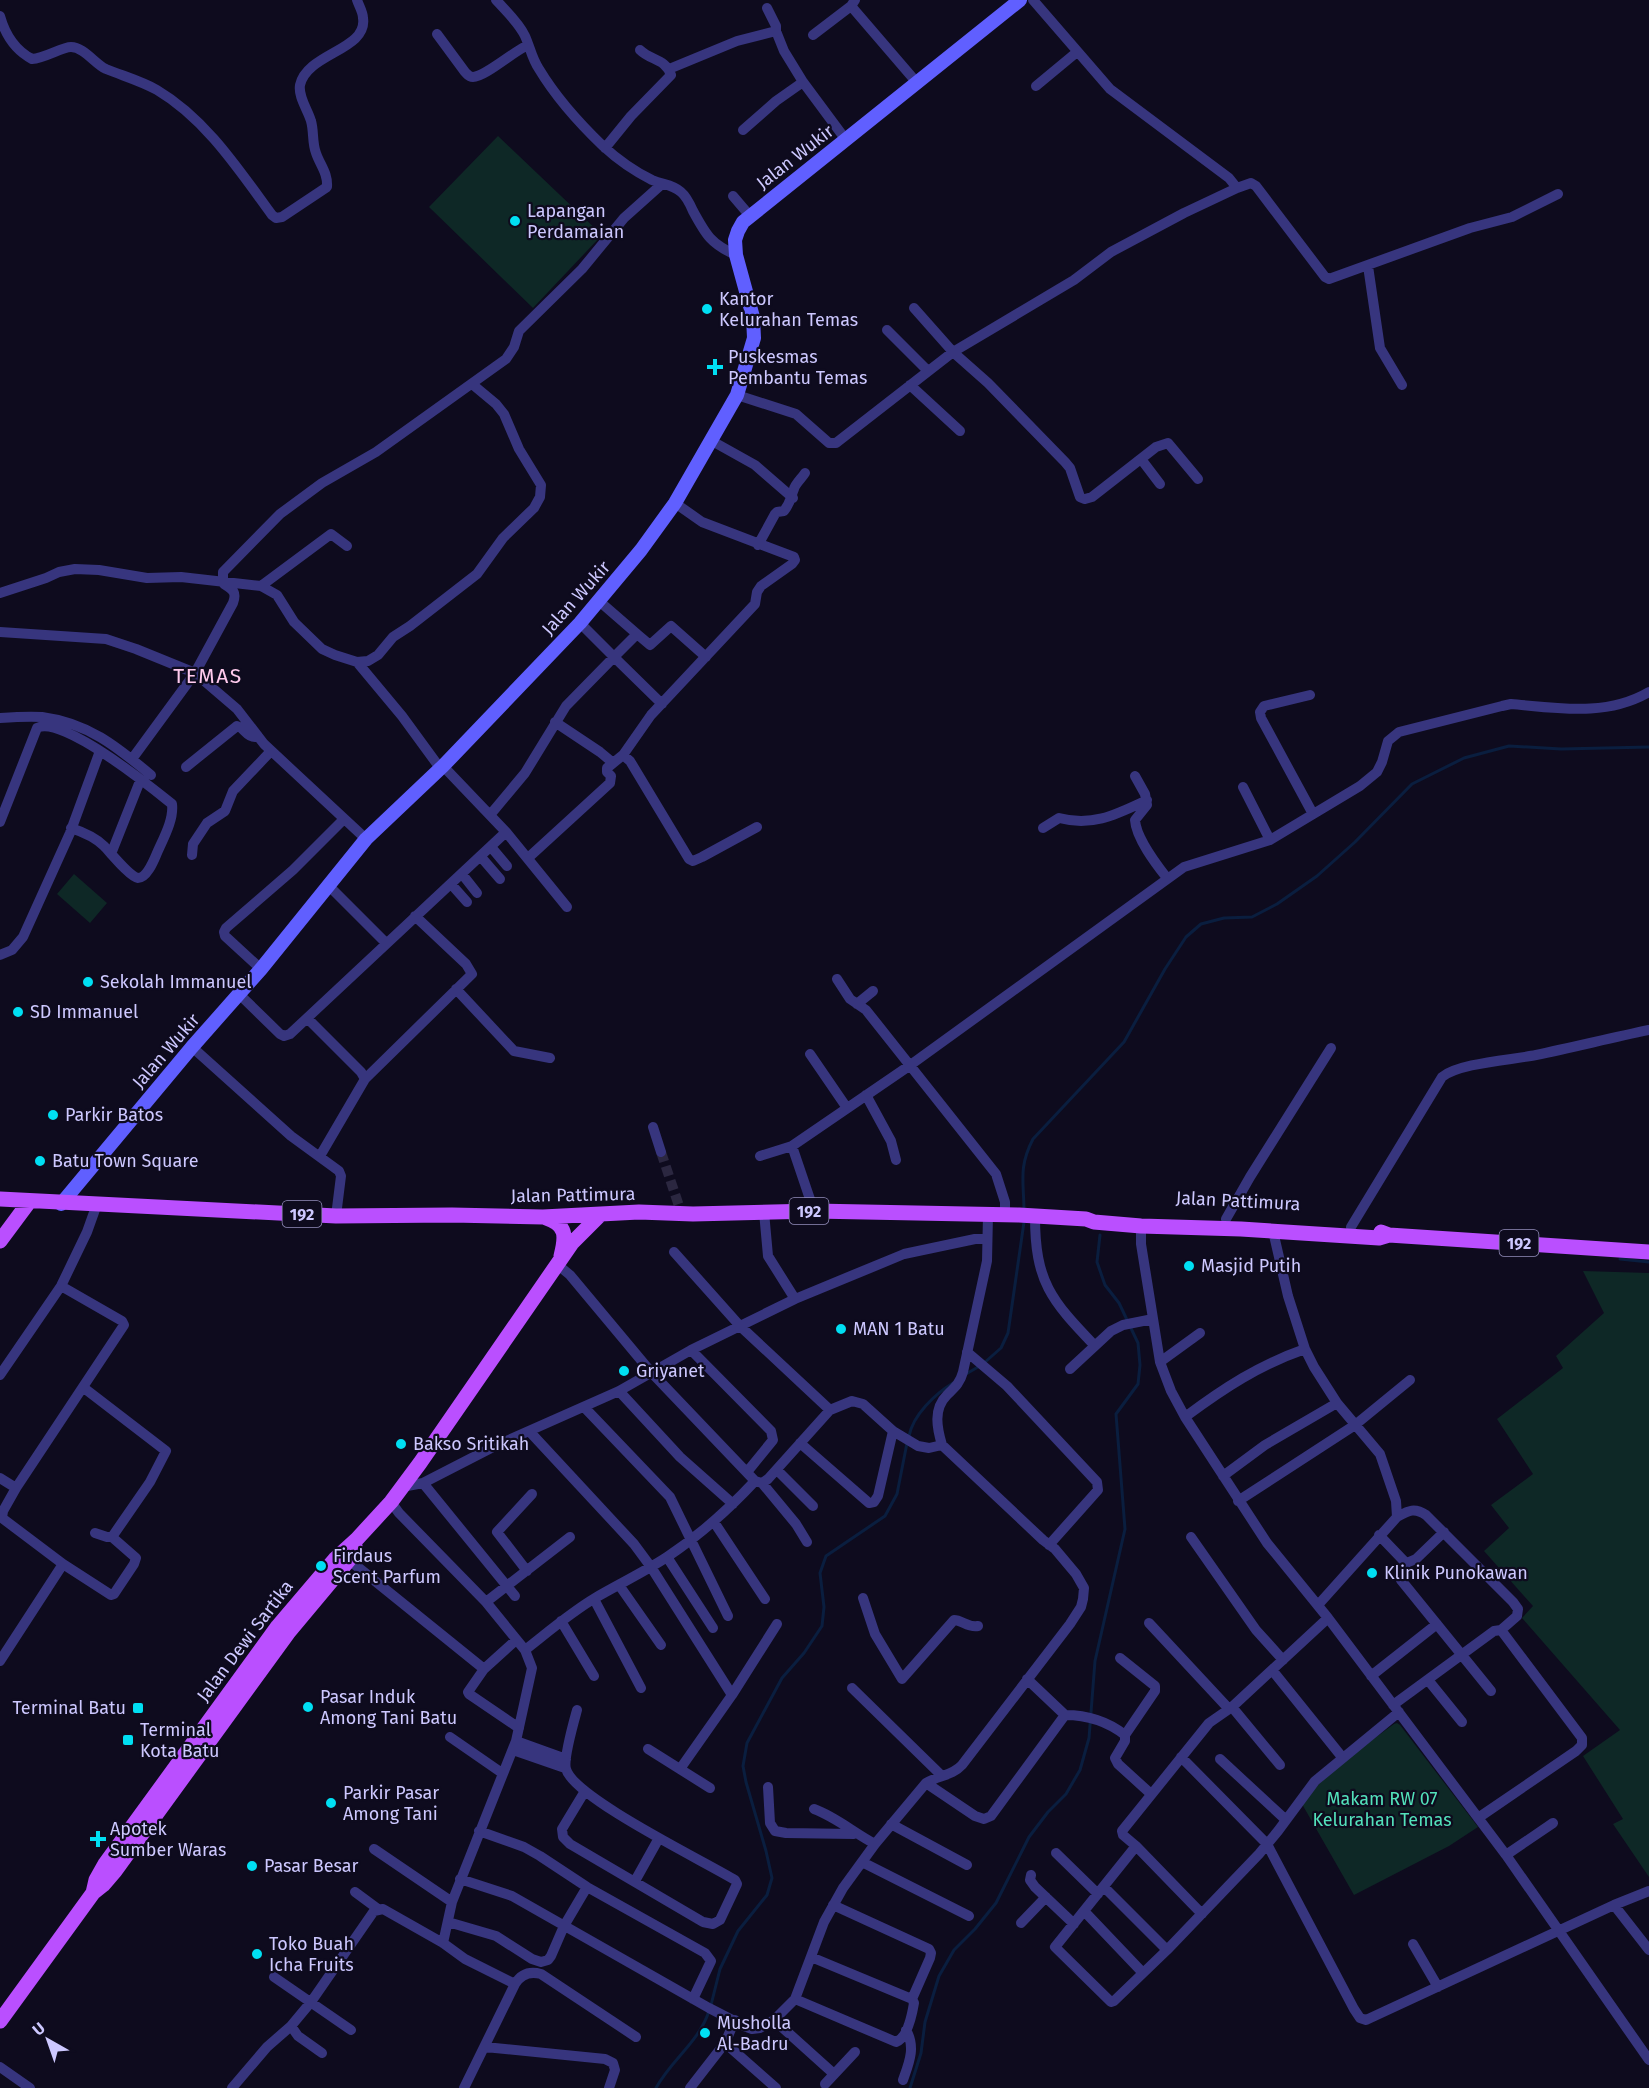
<svg xmlns="http://www.w3.org/2000/svg" width="1649" height="2088" font-family="'Fira Sans',sans-serif">
  <style>
    .green { fill: #0e2826 }
    .lines { fill: none; stroke-linecap: round; stroke-linejoin: round }
    .stream { stroke: #0a1e3f; stroke-width: 3 }
    .street-tunnel { stroke: #2b2740; stroke-width: 10; stroke-dasharray: 10 5; stroke-linecap: butt }
    .street { stroke: #37357e; stroke-width: 10 }
    .secondary { stroke: #605fff; stroke-width: 14 }
    .primary { stroke: #ba4fff; stroke-width: 15 }
    .poi-dot { fill: #00dff3; stroke: #0e0b1e; stroke-width: 2 }
    .labels { text-anchor: middle; stroke-width: 4.5; stroke-linejoin: round; paint-order: stroke }
    .shield { fill: #0e0b1e; stroke: #948fbc; stroke-width: 1.5 }
    .shield-label { font-size: 16px; font-weight: bold; fill: #cdc8ff }
    .street-label { font-size: 18px; fill: #cdc8ff; stroke: #0e0b1e }
    .poi-label { font-size: 18px; fill: #cdc8ff; stroke: #0e0b1e; text-anchor: start }
    .park-label { font-size: 18px; fill: #53e1bb; stroke: #0e0b1e }
    .quarter-label { font-size: 21px; letter-spacing: 1.5px; fill: #ffcaed; stroke: #0e0b1e }
  </style>
  <rect width="100%" height="100%" fill="#0e0b1e"/>
  <path class="green" d="M498 136 602 235 533 308 429 207Z
    M74 874 107 903 90 923 57 894Z
    M1583 1271 1649 1273V1877L1613 1824 1623 1819 1583 1756 1620 1730 1522 1618 1533 1606 1484 1551 1509 1528 1491 1505 1533 1474 1497 1419 1563 1368 1556 1356 1604 1313Z
    M1397 1723 1400 1725 1478 1827 1449 1846 1354 1895 1302 1804 1331 1770 1394 1724Z"/>
  <g class="lines">
    <path class="stream" d="M1024 1212C1024 1182 1018 1168 1033 1139L1124 1042 1165 969 1186 937 1201 924 1224 918 1252 917 1277 904 1317 876 1355 842 1412 784 1464 758 1509 746 1561 749 1649 747
      M1620 1259 1649 1262
      M984 1363 1001 1348 1008 1333 1024 1222
      M966 1374 978 1367
      M909 1436C913 1415 935 1394 953 1383
      M711 2005 720 1969 738 1931 767 1895 772 1878 766 1851 746 1782 743 1766 747 1743 782 1678 804 1653 822 1626 824 1607 820 1573 826 1556 885 1516 897 1494 907 1443
      M656 2088C671 2060 699 2042 709 2011
      M910 2088 921 2053 925 2022 939 1976 954 1950 975 1929 996 1903 1029 1837 1048 1812 1066 1794 1080 1770 1089 1738 1095 1661 1125 1529 1116 1414 1138 1384 1140 1365 1138 1343 1119 1303 1105 1285 1097 1262 1100 1235"/>
    <path class="street-tunnel" d="M661 1152 681 1212"/>
    <path class="street" d="M496 0C506 11 519 23 525 36 530 47 532 59 539 69 557 99 579 123 603 146 617 159 636 172 652 180 663 185 672 184 681 192 687 197 690 204 693 211 706 235 711 244 736 255
      M855 0 851 6 918 84
      M1033 0 1110 89 1229 178 1237 188 1251 183 1256 186 1325 277 1329 279 1470 228 1512 217 1558 194
      M767 8 776 26V31
      M0 16C5 34 15 50 32 59 45 58 62 47 71 47 84 47 95 64 106 69 123 76 141 81 157 90 206 119 239 170 272 215L276 218 282 217 327 187C328 173 320 165 316 153 312 143 314 131 311 121 308 110 298 97 300 85 307 53 368 50 363 18 363 12 359 6 357 0
      M437 34 465 72C468 75 469 77 473 77 485 77 514 51 528 45
      M813 35 851 6
      M669 69 737 41 776 31 784 51 803 82 846 140
      M1036 86 1077 52
      M743 130 776 101 803 82
      M605 148 631 116 671 75C665 58 651 61 640 50
      M733 196 750 216
      M1368 266 1380 348 1402 385
      M914 308 953 352 988 383 1065 462 1070 468 1080 497 1085 499 1092 497 1156 447 1168 443 1198 479
      M887 330 928 371
      M910 385 960 431
      M737 395 796 414 829 443H836L953 352 1074 280 1111 252 1184 213 1237 188
      M712 441 755 465 793 498
      M1141 459 1160 484
      M758 545 775 514 777 512 784 511C791 502 790 499 794 489 795 484 802 478 805 473
      M223 583V572L280 514 322 483 376 452 506 359 514 347 519 331 582 269 624 218 662 184
      M261 586 331 534 347 546
      M0 593 46 578 59 572 75 569 99 570 147 578 181 577 261 586 277 595 294 622 322 649 335 655 357 662 368 661 378 655 393 637 410 626 477 574 503 538 534 508 540 497 541 485 519 449 504 414 496 404 472 384
      M599 601 637 634 614 657 662 704
      M0 632 106 639 136 649 195 673 237 709 264 744 366 839
      M637 634 650 645 671 626 706 657
      M357 662 402 716 440 768
      M1310 695 1264 706 1260 712 1261 718 1313 814
      M0 718C14 717 28 716 42 717 88 723 116 746 151 775
      M555 722 600 752 612 762
      M623 755 651 715 755 604 757 592 761 586 792 564 795 560 794 557 702 522 675 503
      M132 759 195 673 233 603C237 592 233 590 224 584
      M443 766 506 832 567 907
      M186 767 237 726C245 728 246 737 255 737L258 736
      M1135 776 1145 794 1147 805 1135 820C1136 838 1156 864 1167 878
      M1243 787 1270 840
      M490 815 525 773 566 706 614 657 580 623
      M0 822 37 728C62 715 151 787 172 804 174 820 163 839 157 853 154 860 147 878 138 878 130 877 110 852 104 846 95 837 83 832 71 828
      M1043 828 1059 818C1093 827 1117 814 1147 800
      M491 847 507 866
      M111 854 140 781
      M192 855 193 844 207 823 225 811 233 791 271 751
      M481 857 500 879
      M528 858 610 783 611 776 607 772V768L623 755 630 761 689 859 693 861 702 857 757 827
      M462 874 477 893
      M451 884 467 902
      M329 886 386 943
      M0 955 12 950 23 937 70 833 100 751
      M261 969 225 936 224 932 226 928 293 870 344 819
      M837 979 850 999 866 1010 996 1174 1005 1202V1215
      M456 989 514 1051 550 1058
      M239 994 280 1034 284 1036 290 1034 506 832
      M857 1004 873 991
      M307 1018 361 1072 365 1079
      M192 1047 291 1136 339 1171 341 1176 336 1216
      M810 1054 847 1108
      M866 1095 891 1141 896 1160
      M653 1127 661 1152
      M792 1146 814 1211
      M320 1156 365 1079 472 974 466 964 415 916
      M760 1156 792 1146 909 1066 1184 867 1270 840 1360 786 1377 772 1382 762 1388 741 1399 732 1502 706 1511 704C1558 708 1606 717 1649 692
      M764 1212 768 1256 795 1299
      M1035 1216C1035 1282 1051 1300 1095 1346
      M1226 1219 1250 1177 1331 1048
      M1141 1226V1244L1160 1362 1171 1391 1185 1417 1267 1543 1328 1618 1506 1855 1649 2060
      M1351 1227 1442 1077C1459 1063 1512 1060 1536 1055 1574 1047 1611 1038 1649 1030
      M1273 1231 1288 1296 1305 1349 1314 1367 1337 1403 1380 1454 1396 1501 1397 1517 1318 1605
      M674 1252 740 1326 830 1410
      M558 1265 570 1275 651 1372 755 1481 762 1483 768 1479 830 1410 852 1401 863 1404 893 1431 918 1446 929 1448 942 1445
      M61 1286 122 1321 124 1325 16 1488 3 1511 2 1518 63 1564 111 1595 114 1594 134 1564 136 1558 112 1537
      M691 1350 771 1431 773 1440 747 1472
      M967 1352 1007 1386 1097 1482 1098 1490 1049 1545
      M1160 1362 1200 1333
      M1070 1369 1111 1331 1123 1325 1153 1319
      M0 1375 61 1286 87 1232 97 1204
      M84 1388 166 1451 150 1482 112 1537H107L95 1533
      M619 1391 680 1457 733 1504
      M584 1407 670 1497 728 1616
      M1185 1417C1224 1388 1259 1365 1305 1349
      M530 1432 634 1544 651 1567 732 1695
      M800 1443 869 1503 874 1502 878 1496 893 1431
      M777 1470 813 1506
      M1223 1476 1265 1445 1337 1403
      M0 1478 16 1488
      M423 1483 515 1596
      M762 1483 796 1524 807 1542
      M402 1487 423 1483 495 1446 619 1391 691 1350 795 1299 904 1254 975 1239H987
      M1238 1501 1355 1425 1410 1380
      M391 1502 399 1513 486 1602 525 1650 532 1668 516 1741 452 1902 443 1943
      M1397 1517C1408 1511 1414 1507 1426 1515L1513 1602 1518 1609 1517 1616 1501 1630
      M714 1522 765 1599
      M1379 1535 1404 1561 1399 1573 1401 1580 1491 1691
      M1191 1537 1256 1630 1283 1660
      M667 1557 713 1628
      M349 1560 484 1669
      M1404 1564 1416 1559 1444 1532
      M527 1571 497 1532 532 1494
      M619 1585 661 1645
      M863 1598 875 1634 902 1679 954 1620C962 1620 968 1628 978 1626
      M594 1599 641 1688
      M486 1602 570 1537
      M561 1621 594 1676
      M1149 1623 1229 1709
      M516 1640 484 1669 468 1692 469 1694 519 1728
      M525 1650C548 1632 570 1613 595 1598 619 1584 644 1572 667 1557 700 1535 728 1510 755 1481
      M1120 1658 1155 1686V1691L1125 1735V1741L1115 1758 1118 1764 1151 1794
      M0 1661 63 1564
      M1272 1670 1342 1757
      M1371 1676 1437 1624
      M1027 1679 1065 1715C1087 1715 1107 1721 1125 1735
      M1428 1680 1462 1722
      M852 1688 942 1776
      M1393 1705 1494 1631 1501 1630 1582 1738V1745L1576 1751 1478 1818
      M1232 1707 1280 1765
      M577 1710C574 1721 563 1759 566 1769 574 1798 704 1861 735 1880L737 1884 720 1920 713 1924 703 1922 570 1844 563 1837 562 1829 585 1791
      M450 1737 502 1773
      M516 1741 566 1759
      M648 1749 710 1788
      M513 1750 565 1768
      M1181 1757 1267 1844 1354 2009 1360 2018 1366 2020 1614 1905 1649 1891
      M1220 1759 1286 1820
      M680 1769 732 1695 777 1624
      M926 1783 975 1816 984 1819 991 1816 1065 1715
      M768 1787 770 1823 775 1831 786 1833 854 1834
      M814 1809C836 1817 854 1833 875 1844
      M891 1824 967 1865
      M479 1831 524 1847 540 1856 587 1887 705 1953 711 1961 693 1999
      M1136 1846 1055 1947 1111 2002 1114 2001 1167 1950 1259 1854 1278 1831 1315 1781 1399 1712
      M374 1849 452 1902
      M1056 1853 1098 1894
      M1506 1855 1553 1823
      M862 1862 969 1916
      M1031 1875 1030 1880 1035 1887 1074 1924
      M460 1879 512 1896 709 2008 744 2026 752 2029 760 2028 774 2020 795 1999 824 1922 843 1888 875 1844 926 1783C939 1775 952 1776 962 1765L1070 1624 1081 1607 1083 1599 1084 1588 1076 1574 1055 1549 1043 1540 942 1445C937 1428 933 1409 947 1395 955 1387 960 1383 963 1372L987 1261 988 1215
      M635 1881 659 1838
      M1104 1887 1167 1950
      M355 1892 378 1909
      M833 1905 929 1949 931 1953 930 1958 912 1999
      M1614 1905 1649 1950
      M1084 1911 1143 1973
      M1202 1914 1136 1846 1123 1835 1122 1831 1209 1723 1232 1707 1328 1618
      M448 1922 496 1936 532 1959 541 1962 548 1960 551 1956 564 1926 587 1887
      M1021 1923 1046 1897
      M1413 1944 1438 1987
      M274 1977 351 2030
      M515 1984C521 1974 530 1971 541 1974L636 2037
      M795 1999 896 2042C907 2038 912 2015 914 2003L912 1999 811 1957
      M735 2020 725 2043 776 2088
      M774 2020 834 2074
      M291 2026 298 2036 322 2053
      M485 2047 605 2059 613 2063 615 2070 609 2088
      M0 2067 30 2088
      M903 2080C909 2063 916 2047 906 2030
      M825 2084 855 2052
      M232 2088 267 2047 291 2026 311 2002 374 1911 383 1909 443 1943 465 1959 515 1984 464 2088
      M690 2088 725 2043"/>
    <path class="secondary" d="M61 1204 192 1047 261 969 366 839 443 766 580 623 641 550 675 503 737 395 754 338 753 317 736 255 735 240 738 231 743 222 1020 0"/>
    <path class="primary" d="M0 1199 336 1216 452 1215 543 1217 639 1212 693 1214 814 1211 1019 1215 1086 1219 1094 1222 1141 1226 1241 1229 1379 1238 1389 1235
      M546 1218C567 1225 566 1236 561 1256
      M1381 1232 1389 1235 1649 1252
      M0 1241 29 1202
      M93 1893 96 1880 105 1864 278 1626 335 1559 357 1539 391 1502 420 1463 572 1243 600 1215
      M0 2021 93 1893 103 1885 115 1871 288 1633 349 1560 355 1546"/>
  </g>
  <g class="poi-dot">
    <circle cx="515" cy="221" r="6"/>
    <circle cx="707" cy="309" r="6"/>
    <path d="M712 358h6v6h6v6h-6v6h-6v-6h-6v-6h6z"/>
    <circle cx="88" cy="982" r="6"/>
    <circle cx="18" cy="1012" r="6"/>
    <circle cx="53" cy="1115" r="6"/>
    <circle cx="40" cy="1161" r="6"/>
    <circle cx="1189" cy="1266" r="6"/>
    <circle cx="841" cy="1329" r="6"/>
    <circle cx="624" cy="1371" r="6"/>
    <circle cx="401" cy="1444" r="6"/>
    <circle cx="321" cy="1566" r="6"/>
    <circle cx="1372" cy="1573" r="6"/>
    <circle cx="308" cy="1707" r="6"/>
    <rect x="132" y="1702" width="12" height="12" rx="3"/>
    <rect x="122" y="1734" width="12" height="12" rx="3"/>
    <circle cx="331" cy="1803" r="6"/>
    <path d="M95 1830h6v6h6v6h-6v6h-6v-6h-6v-6h6z"/>
    <circle cx="252" cy="1866" r="6"/>
    <circle cx="257" cy="1954" r="6"/>
    <circle cx="705" cy="2033" r="6"/>
  </g>
  <g class="labels">
    <g class="shield">
      <rect x="789.5" y="1198" width="39" height="26" rx="4.5"/>
      <rect x="282.5" y="1201" width="39" height="26" rx="4.5"/>
      <rect x="1499.5" y="1230" width="39" height="26" rx="4.5"/>
    </g>
    <g class="shield-label">
      <text x="809" y="1217">192</text>
      <text x="302" y="1220">192</text>
      <text x="1519" y="1249">192</text>
    </g>
    <g class="street-label">
      <text transform="translate(795 157) rotate(-38)" y="6">Jalan Wukir</text>
      <text transform="translate(576 598) rotate(-48)" y="6">Jalan Wukir</text>
      <text transform="translate(166 1051) rotate(-49)" y="6">Jalan Wukir</text>
      <text transform="translate(573 1195) rotate(-1)" y="6">Jalan Pattimura</text>
      <text transform="translate(1238 1201) rotate(3)" y="6">Jalan Pattimura</text>
      <text transform="translate(245 1641) rotate(-53)" y="6">Jalan Dewi Sartika</text>
    </g>
    <g class="poi-label">
      <text x="527" y="217">Lapangan<tspan x="527" dy="21">Perdamaian</tspan></text>
      <text x="719" y="305">Kantor<tspan x="719" dy="21">Kelurahan Temas</tspan></text>
      <text x="728" y="363">Puskesmas<tspan x="728" dy="21">Pembantu Temas</tspan></text>
      <text x="100" y="988">Sekolah Immanuel</text>
      <text x="30" y="1018">SD Immanuel</text>
      <text x="65" y="1121">Parkir Batos</text>
      <text x="52" y="1167">Batu Town Square</text>
      <text x="1201" y="1272">Masjid Putih</text>
      <text x="853" y="1335">MAN 1 Batu</text>
      <text x="636" y="1377">Griyanet</text>
      <text x="413" y="1450">Bakso Sritikah</text>
      <text x="333" y="1562">Firdaus<tspan x="333" dy="21">Scent Parfum</tspan></text>
      <text x="1384" y="1579">Klinik Punokawan</text>
      <text x="320" y="1703">Pasar Induk<tspan x="320" dy="21">Among Tani Batu</tspan></text>
      <text x="126" y="1714" text-anchor="end">Terminal Batu</text>
      <text x="140" y="1736">Terminal<tspan x="140" dy="21">Kota Batu</tspan></text>
      <text x="343" y="1799">Parkir Pasar<tspan x="343" dy="21">Among Tani</tspan></text>
      <text x="110" y="1835">Apotek<tspan x="110" dy="21">Sumber Waras</tspan></text>
      <text x="264" y="1872">Pasar Besar</text>
      <text x="269" y="1950">Toko Buah<tspan x="269" dy="21">Icha Fruits</tspan></text>
      <text x="717" y="2029">Musholla<tspan x="717" dy="21">Al-Badru</tspan></text>
    </g>
    <g class="park-label">
      <text x="1382" y="1805">Makam RW 07<tspan x="1382" dy="21">Kelurahan Temas</tspan></text>
    </g>
    <g class="quarter-label">
      <text x="208" y="683">TEMAS</text>
    </g>
  </g>
  <g transform="translate(48 2040) rotate(320)" stroke="#0e0b1e" stroke-width="4.5" paint-order="stroke">
  <path d="M0-4.5L10 22L0 15L-10 22Z" fill="#cdc8ff"/>
  <text y="-9" font-size="16" font-weight="bold" text-anchor="middle" fill="#cdc8ff">U</text>
  </g>
</svg>
